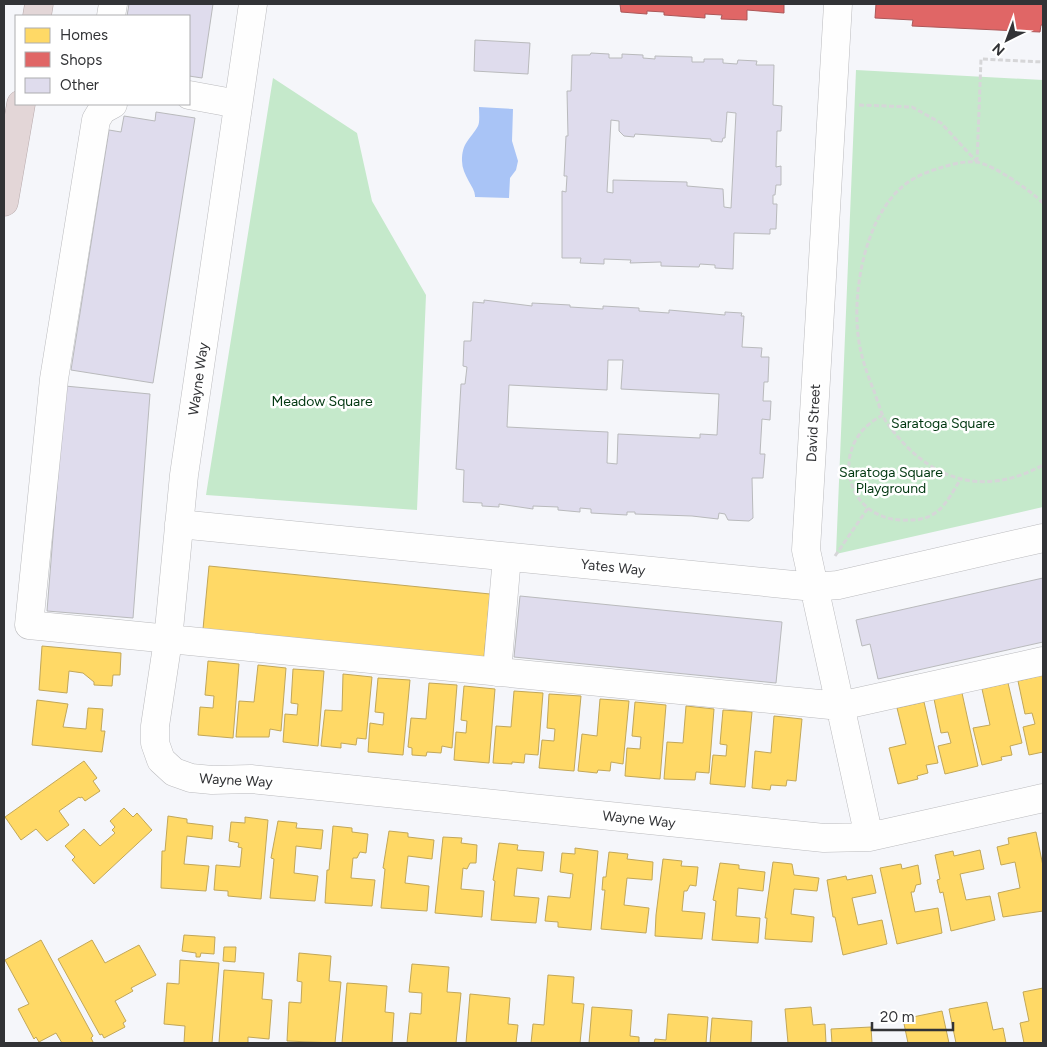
<svg xmlns="http://www.w3.org/2000/svg" width="1047" height="1047" font-family="Figtree,sans-serif">
  <style>
    .green { fill: #c5e9cb }
    .water { fill: #a9c4f6 }
    .homes { fill: #ffd966; stroke: #c2a758 }
    .shops { fill: #e06666; stroke: #ac5758 }
    .building { fill: #dfdced; stroke: #b9babc; fill-rule: evenodd }
    .lines { fill: none; stroke-linecap: round; stroke-linejoin: round }
    .minor-casing { stroke: #bbbbbe; stroke-width: 29 }
    .highway-casing { stroke: #b7aaac; stroke-width: 29 }
    .path { stroke: #d6d6d8; stroke-width: 3; stroke-dasharray: 5 2.5; stroke-linecap: butt }
    .minor { stroke: #fefefe; stroke-width: 28 }
    .highway { stroke: #e3d6d7; stroke-width: 28 }
    .labels { text-anchor: middle; stroke-width: 5; stroke-linejoin: round; paint-order: stroke }
    .street-label { font-size: 14px; fill: #323336; stroke: #fff }
    .park-label { font-size: 14px; fill: #013710; stroke: #fff }
  </style>
  <rect width="100%" height="100%" fill="#f5f6fa"/>
  <path class="green" d="M856 70 1043 80V507L836 554Z
    M273 78 357 133 372 201 426 295 417 510 206 495Z"/>
  <path class="water" d="M479 107 513 109 512 141 518 161 516 170 510 178 509 198 475 197C476 188 462 176 462 161 462 142 470 140 478 126 480 122 479 112 479 107Z"/>
  <path class="homes" d="M209 566 490 594 484 657 203 629Z
    M42 646 121 653 120 675H113L112 686 94 685V682L83 673 69 671 67 693 39 690Z
    M208 661 239 664 233 738 198 735 200 707 213 708 214 696 205 695Z
    M258 665 286 668 281 731 270 729 269 737H236L239 701 254 702Z
    M293 669 324 671 318 746 283 742 285 714 297 715 298 704 291 703Z
    M343 674 372 677 366 739 357 738 356 745 341 743V748L321 746 325 710 342 711Z
    M1043 675V752L1029 755 1023 727 1035 724 1032 713 1025 714 1018 681Z
    M378 678 410 680 403 755 368 752 370 723 383 725 384 713 375 712Z
    M429 683 457 685 452 748 442 746 441 753 427 752 426 756 412 755V748L408 747 411 718 426 719Z
    M1008 683 1022 743 1010 746 1012 755 1001 757 1002 760 982 765 973 728 990 725 982 689Z
    M464 686 495 689 489 763 454 760 456 732 466 733 467 721 461 720Z
    M514 691 543 693 538 755 525 754 524 763 512 762V764L493 763 496 726 511 727Z
    M962 693 978 766 945 774 938 746 951 743 948 732 941 733 934 699Z
    M549 694 581 696 574 771 539 768 542 740 554 741 555 729 547 728Z
    M600 699 629 701 623 764 611 762 610 771 598 770 597 773 578 771 582 734 597 736Z
    M37 700 68 704 63 727 86 729 88 708 103 709 101 731H105L102 752 32 745Z
    M635 702 666 705 660 779 625 776 627 748 640 749 641 737 632 736Z
    M924 702 938 763 926 765 928 773 917 776 918 779 898 784 889 748 906 744 897 708Z
    M686 706 714 709 709 773 696 772 695 780 664 779 667 742 683 743Z
    M723 710 752 712 745 787 710 784 713 755 726 756 727 745 720 744Z
    M774 716 802 719 796 781 787 780 786 786 771 785 770 790 752 788 755 751 771 753Z
    M84 761 97 778 93 781 100 791 85 801 82 797 80 798 79 797 59 811 69 825 47 841 36 829 21 840 5 817Z
    M124 808 133 817 137 813 152 830 94 884 72 860 75 857 65 846 84 829 100 846 115 833 112 830 115 827 110 821Z
    M168 816 187 819V823L213 826 212 839 187 836 184 864 209 866 206 891 161 888 162 851H165Z
    M245 817 268 820 261 899 228 896V891L214 890 216 865 240 867 242 848 238 847 239 843 229 841 231 822 245 823Z
    M278 821 297 823 296 828 323 830 321 849 296 846 294 873 318 876 315 901 270 898 274 859 271 858Z
    M333 826 352 828V832L368 834 366 853 360 852 357 858H353L351 878 375 880 372 906 325 903 327 870H329Z
    M389 831 408 833V837L434 840 432 859 408 856 405 883 429 886 427 911 381 908 385 869 383 868Z
    M1036 832 1043 866V911L1003 917 998 893 1020 888 1015 862 1001 865 997 847 1009 844 1008 838Z
    M443 837 462 838 461 843 477 845 476 863H470L467 869 463 868 461 889 484 891 482 917 435 913Z
    M499 843 518 845 517 850 544 852 542 871 517 868 514 896 539 898 536 923 491 920 495 881 493 880Z
    M575 848 598 851 591 930 558 927V922L545 921 548 896 570 898 573 874 560 872 562 853 575 854Z
    M980 850 984 869 960 874 966 900 990 896 995 920 951 931 943 892 940 893 937 880 940 879 935 855 953 851 954 856Z
    M609 852 628 854 627 859 653 862 652 880 627 878 624 905 649 908 646 933 601 929 605 890H602L603 877H606Z
    M663 859 682 861 681 866 698 867 696 886 690 885 687 891H684L682 911 705 913 702 939 655 936 656 915Z
    M773 862 792 864 794 875 819 878 817 891 794 889 791 914 814 917 812 942 765 939 767 918H765Z
    M720 863 739 865V869L765 872 763 891 738 888 736 916 760 918 758 943 712 940 716 901 713 900Z
    M901 864 902 869 918 865 921 884 916 885 914 892H911L915 912 938 908 942 933 897 944 880 868Z
    M872 875 876 893 852 898 858 925 882 920 887 944 843 955 835 917H833L827 880 846 876 847 880Z
    M184 935 215 937 214 954 201 953 200 957H196V953L182 951Z
    M41 940 93 1036 91 1038 93 1042 91 1043H62L56 1033 39 1042 36 1037 34 1039 18 1009 29 1004 5 960Z
    M92 940 105 963 139 945 156 975 131 988 133 991 115 1001 126 1021 123 1023 125 1027 104 1038 102 1034 100 1035 58 959Z
    M224 947H236L235 962 223 961Z
    M299 953 331 956 329 981 341 982 335 1043 287 1041 289 1002 301 1003 302 982 297 981Z
    M180 960 219 963 212 1043H184L185 1026 164 1024 167 983 179 984Z
    M412 964 449 967 447 992 461 993 456 1043H407L410 1013 421 1014 422 993 409 992Z
    M224 970 264 973 262 999 272 1000 269 1039 248 1037V1043H219Z
    M548 975 574 977 572 1003 584 1004 580 1043H531L533 1024 544 1025Z
    M347 983 387 986 385 1012 394 1013 392 1043H342Z
    M1043 988V1043H1024L1020 1023 1029 1021 1023 992Z
    M470 994 510 998 508 1024 518 1025 516 1043H466Z
    M987 1002 993 1030 1003 1028 1006 1043H956L949 1009Z
    M592 1007 632 1010 630 1036 639 1037V1043H589Z
    M811 1007 813 1025 825 1024 826 1043H788L785 1009Z
    M942 1011 949 1043H908L903 1019Z
    M668 1014 708 1017 706 1043H654L655 1039 666 1040Z
    M712 1018 752 1021 751 1043H710Z
    M871 1027 872 1043H832L831 1029Z"/>
  <path class="shops" d="M620 4H784V13L747 10V20L721 19 722 15 705 14V18L664 15V12L647 11V14L621 12Z
    M876 4H1043V25H1041L1040 32 912 26 913 20 875 18Z"/>
  <path class="building" d="M129 4H213L202 78 189 76V16H127Z
    M475 40 530 43 528 74 474 71Z
    M591 53 609 54V58H622V54L643 55V58L655 59V56L692 57V62H704V59H723V63L737 64 738 60 757 61 756 65H774L773 105 782 106 781 131H777L776 167 781 166V185H776L775 195H773V204H777L776 229H770V234L734 233 733 269 715 268V265L700 264 699 267 661 266V262L630 263 631 260 604 259V264L580 263 581 258H562V191L566 192 567 176H564L566 136H568L567 91H571L572 55H590ZM727 112 736 113 731 208 724 207 723 189 687 186V182L613 180V193L607 192 611 120 619 121V131L624 136 634 137 635 134 711 139V141L722 142 723 138H725Z
    M156 112 195 118 153 383 71 370 109 130 121 132 124 116 155 121Z
    M484 300 532 306V303L570 305V307L603 309V306L639 308V311L669 313V310L725 315V312L742 313 741 316H744L742 347 762 348 761 357H769L768 382H764L763 401H771L770 420 762 419 760 454H765L763 478H752L753 518 749 521 728 520 725 514 719 513 718 519 692 516 635 514V512H627V515L591 513V509L580 508V512L558 510V507L533 506V509L499 504V507L482 506V503L463 502 464 470 456 469 461 384H465L467 367 463 366 464 341H471L473 302 484 303ZM608 360H623L621 389 719 394 717 435 700 434V438L618 434 617 464 607 463 608 432 507 427 509 385 607 390Z
    M65 386 150 394 133 618 47 611Z
    M1043 578V642L878 679 870 644 862 646 856 620Z
    M520 596 782 622 776 683 514 657Z"/>
  <g class="lines">
    <defs>
      <path id="minor" d="M253 4 184 475 168 640 155 726V743L161 760 174 772 191 778 212 780 251 779 824 838 869 837 1043 798
        M838 4 806 550 869 837
        M111 16 113 4
        M189 95 238 104
        M113 104 102 110 96 120 54 379 29 625 840 706 1043 661
        M179 524 814 587 838 585 1043 538
        M497 672 507 557"/>
      <path id="highway" d="M37 16 39 4
        M4 202 21 104"/>
    </defs>
    <use href="#minor" class="minor-casing"/>
    <use href="#highway" class="highway-casing"/>
    <path class="path" d="M859 105 912 107 941 123 977 162
      M977 162 981 59 1043 62
      M1043 203C1031 191 993 164 976 162 965 161 953 164 943 167 929 171 913 177 902 187 863 220 849 303 861 352 864 365 869 379 874 391 878 401 881 415 887 423 927 479 981 499 1043 465
      M883 415C826 443 844 524 909 520 920 520 929 518 938 511 947 503 954 490 960 480
      M835 556 868 508"/>
    <use href="#minor" class="minor"/>
    <use href="#highway" class="highway"/>
  </g>
  <g class="labels">
    <g class="street-label">
      <text transform="translate(198 379) rotate(-82)" y="5">Wayne Way</text>
      <text transform="translate(813 423) rotate(-87)" y="5">David Street</text>
      <text transform="translate(613 567) rotate(6)" y="5">Yates Way</text>
      <text transform="translate(236 780) rotate(3)" y="5">Wayne Way</text>
      <text transform="translate(639 819) rotate(6)" y="5">Wayne Way</text>
    </g>
    <g class="park-label">
      <text x="322" y="406">Meadow Square</text>
      <text x="943" y="428">Saratoga Square</text>
      <text x="891" y="477">Saratoga Square<tspan x="891" dy="16">Playground</tspan></text>
    </g>
  </g>
  <rect width="1047" height="1047" fill="none" stroke="#323336" stroke-width="10"/>
  <rect x="15" y="15" width="175" height="90" fill="#ffffff" stroke="#adadaf"/>
  <rect x="25" y="28" width="25" height="15" fill="#ffd966" stroke="#adadaf"/>
  <text x="60" y="40" font-size="15" fill="#323336">Homes</text>
  <rect x="25" y="52" width="25" height="15" fill="#e06666" stroke="#adadaf"/>
  <text x="60" y="65" font-size="15" fill="#323336">Shops</text>
  <rect x="25" y="78" width="25" height="15" fill="#dfdced" stroke="#adadaf"/>
  <text x="60" y="90" font-size="15" fill="#323336">Other</text>
  <g transform="translate(1007 40) rotate(222)" stroke="#ffffff" stroke-width="4" paint-order="stroke">
  <path d="M0-4L9 19L0 12L-9 19Z" fill="#323336"/>
  <text y="-8" font-size="14" font-weight="bold" text-anchor="middle" fill="#323336">N</text>
  </g>
  <path d="M872 1022v8h81v-8" fill="none" stroke="#323336" stroke-width="2.5"/>
  <text x="880" y="1022" font-size="15" fill="#323336" stroke="#ffffff" stroke-width="4" paint-order="stroke">20 m</text>
</svg>
